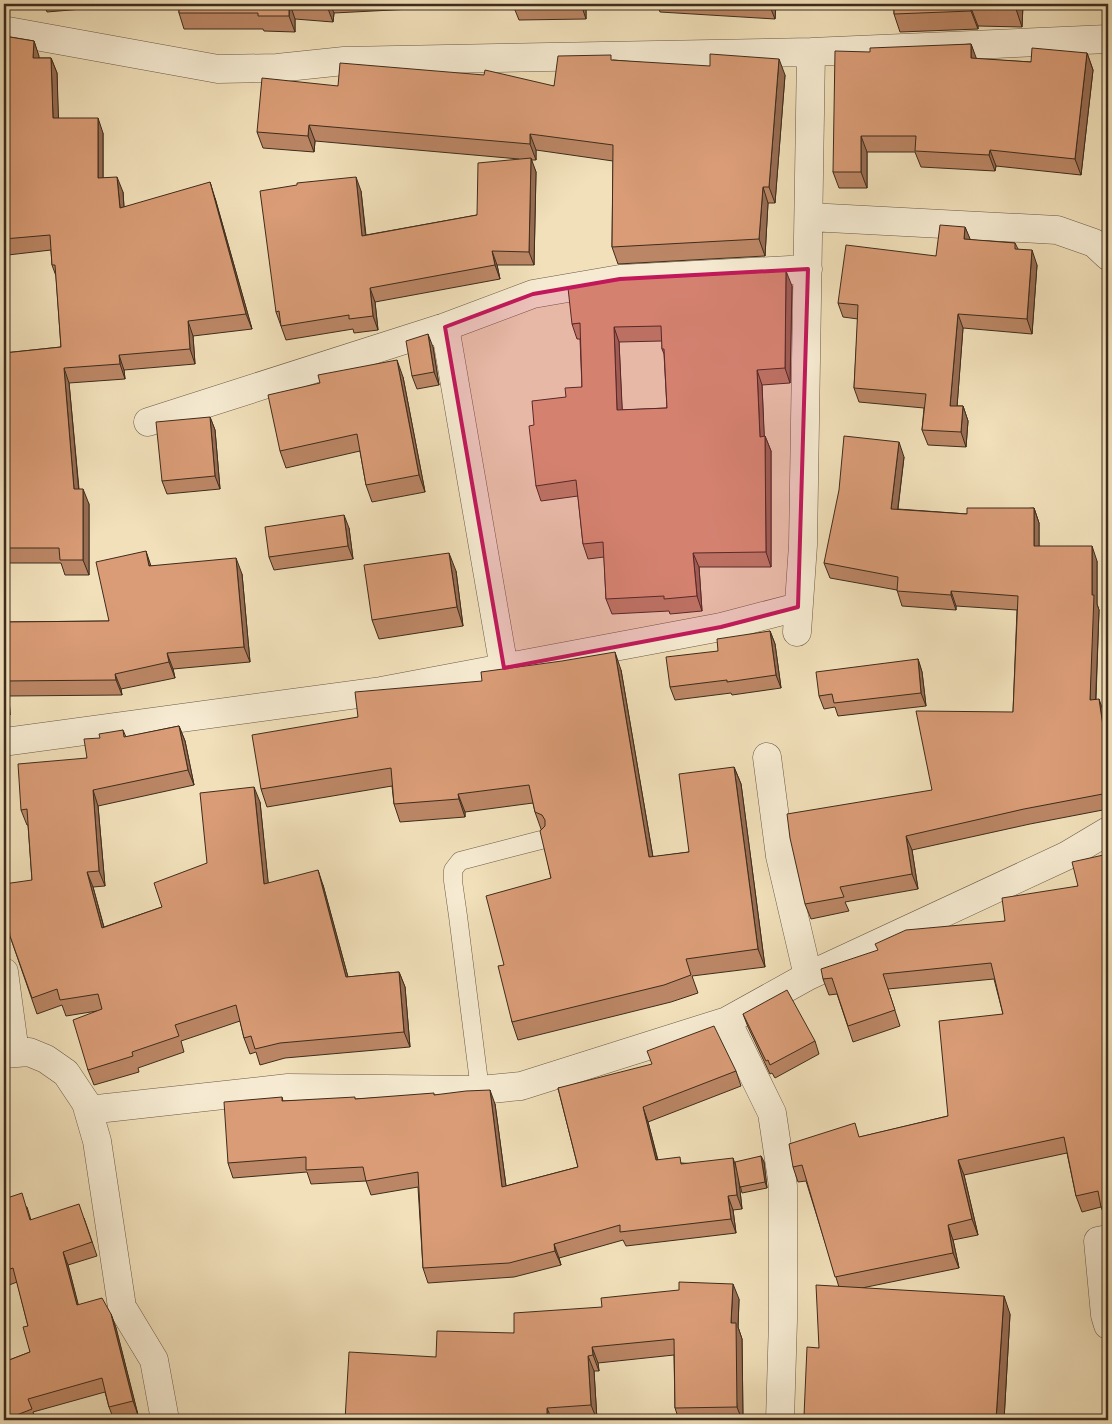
<svg xmlns="http://www.w3.org/2000/svg" width="1112" height="1424" font-family="Cardo,serif">
  <style>
    .lines { fill: none; stroke-linecap: round; stroke-linejoin: round }
    .service-casing { stroke: #6b5944; stroke-width: 19 }
    .minor-casing { stroke: #6b5944; stroke-width: 29 }
    .service { stroke: #f6ebd2; stroke-width: 18 }
    .minor { stroke: #f6ebd2; stroke-width: 28 }
    .wall { fill: #bb8665; stroke: #3e2c1c; fill-rule: evenodd }
    .shaded-wall { fill: #986d53; stroke: #3e2c1c }
    .building { fill: #d99c76; stroke: #3e2c1c; fill-rule: evenodd }
    .marked { fill: #c2185b; fill-opacity: 0.2; stroke: #c2185b; stroke-width: 4; stroke-linejoin: round }
  </style>
  <rect width="100%" height="100%" fill="#f1e0ba"/>
  <filter id="stains"><feTurbulence type="fractalNoise" baseFrequency=".004" numOctaves="4"/><feColorMatrix values="0 0 0 0 .2 0 0 0 0 .09 0 0 0 0 .02 0 0 0 .5 -.17"/></filter>
  <radialGradient id="worn" r=".72"><stop offset=".6" stop-color="#630" stop-opacity="0"/><stop offset="1" stop-color="#630" stop-opacity=".3"/></radialGradient>
  <g class="lines">
    <defs>
      <path id="service" d="M480 1090 458 916 453 881V870L460 861 541 840"/>
      <path id="minor" d="M4 32 8 31 218 69 277 68 344 61 811 52 1108 39
        M809 217 1057 230 1094 243 1108 256
        M445 327 504 668
        M148 422 445 327 533 294 620 279 808 269
        M797 632 803 545 811 52
        M4 742 381 691 721 627 798 607
        M4 972 15 1053
        M808 976 1066 856 1108 831
        M727 1021 772 1113 783 1186V1320L780 1420
        M4 1054 29 1052 46 1059 66 1073 86 1103 97 1141 122 1307 154 1360 165 1420
        M88 1110 288 1088 480 1090 521 1086 727 1021 808 976 780 856 767 757
        M1108 1239 1098 1241 1105 1315 1108 1325"/>
    </defs>
    <use href="#service" class="service-casing"/>
    <use href="#minor" class="minor-casing"/>
    <use href="#service" class="service"/>
    <use href="#minor" class="minor"/>
  </g>
  <path class="wall" d="M44 4H140L47 12Z
    M179 4H470V6L334 13 333 22 295 19V32L264 31 263 29H184L179 13Z
    M586 4V19L519 20 513 5Z
    M657 4H776L775 19 660 12Z
    M894 4H1023L1022 27 978 26V29L900 32 894 14Z
    M4 36 34 41 39 58H51L57 73 58 118 103 133V178L123 192 124 207 215 198 252 329 193 336 195 364 124 370 125 379 69 383 79 489 89 504V575H65L61 563H4V353L61 347 56 276 52 265 51 250 8 255V264H4Z
    M971 44 976 59 1031 62 1087 53 1093 70 1081 175 996 166 995 171 921 167 915 152H867V188H839L833 172 870 52Z
    M613 60 785 75 775 203H768L765 256 618 264 612 247 613 161 536 150V160H531L536 172 534 265H497L500 279 375 302 378 330 354 333 353 329 286 340 276 312 361 191 366 235 477 215 519 159 315 141 314 152 263 148 257 132 338 86H554Z
    M965 227 970 240 1015 243 1018 249 1037 265 1032 334 963 328 957 406H963L968 421 966 447 928 445 922 430 924 408 859 402 854 388 858 319 843 317 838 303 936 256Z
    M792 286 790 383 762 385 764 436H765L771 451V567H699L702 611 670 614 669 611 612 614 606 599 604 557 588 559 583 544 578 496 541 501 536 486 566 397 582 387 580 339H577L572 324ZM662 341V349L664 354 667 408 622 410 619 342Z
    M433 347 439 385 417 389 412 376Z
    M403 377 425 492 372 502 366 485 360 451 286 468 280 451Z
    M210 417 215 430 220 489 167 494 162 481Z
    M904 457 898 509 967 514 1034 508 1039 523V546L1097 561V604L1099 610 1096 699 1104 713 1108 738V809L1030 824 912 850 918 889 845 902 849 911 811 919 805 904 932 790 1013 712 1017 610 956 606V610L902 606 897 590 830 578 824 563Z
    M349 528 353 559 274 570 269 557Z
    M151 566 242 574 250 662 173 669 175 678 121 689 122 695 9 696 10 715H4V622L109 621Z
    M456 571 463 626 379 639 372 620Z
    M770 631 775 644 781 688 732 695 731 693 675 700 670 687 718 651Z
    M918 659 922 672 926 706 838 716 835 707 824 709 819 696Z
    M621 670 653 857 689 852 734 767 741 784 765 967 692 976 698 993 671 1002 518 1040 512 1022 504 965 551 878 541 829 535 812 533 803 465 812V817L400 822 394 804 392 786 267 807 261 789 358 717Z
    M179 726 185 741 194 785 98 806 105 886 93 887 104 927 162 907 207 863 260 802 268 883 323 885 348 977 399 972 405 987 410 1047 285 1058 260 1065 256 1052 250 1054 244 1038 240 1021 181 1041 184 1052 138 1068 139 1072 94 1085 88 1070 97 1011 66 1016 62 1005 37 1014 10 936 32 880 28 825H27L21 810 87 758 100 738 123 730 126 737Z
    M1108 854V1222H1107L1101 1207 1082 1212 1076 1196 1067 1153 964 1175 978 1235 953 1240 959 1268 862 1288 1010 1314 1004 1420H806L804 1416 819 1348 839 1287 806 1181 798 1182 793 1167 860 1137 948 1116 1003 1014 994 979 888 989 900 1026 853 1042 837 994 829 995 823 979 1005 921 1078 886Z
    M743 1014 815 1041 819 1054 775 1078 772 1073 770 1074 748 1027Z
    M736 1071 741 1086 648 1122 658 1160 682 1163 736 1167 761 1156 764 1162 767 1188 742 1193 739 1181 742 1209 733 1210 736 1233 626 1246 623 1240 559 1258 561 1265 514 1277 428 1283 423 1268 418 1187 371 1195 366 1181 311 1184 307 1172 233 1178 228 1163 282 1097 283 1101 356 1099 435 1095 495 1104 506 1186 578 1167 558 1088Z
    M4 1199 27 1207 31 1220 84 1218 97 1256 68 1265 78 1305 111 1314 116 1328 138 1415 118 1420H114L109 1407 105 1392 33 1412 36 1420H4V1362L30 1352 28 1326 17 1282 4 1287Z
    M739 1299 738 1327 742 1339 743 1420H679L675 1408 674 1355 598 1363 599 1371H594L597 1420H345L436 1357 514 1333Z"/>
  <path class="shaded-wall" d="M290 4 295 19V32L289 16Z
    M327 4H330L334 13 333 22 327 6Z
    M581 4H586V19Z
    M769 4H776L775 19Z
    M1016 4H1023L1022 27 1016 9Z
    M971 8 978 26V29L971 11Z
    M34 41 39 56V73L33 58Z
    M971 44 977 60 971 58Z
    M1087 53 1093 70 1081 175 1075 159Z
    M51 58 57 73 59 133 53 118Z
    M779 59 785 75 775 203 769 187Z
    M98 118 103 133V193L98 178Z
    M309 125 315 141 314 152 308 136Z
    M530 134 536 150V160L530 144Z
    M861 136 867 152V188L861 172Z
    M990 150 996 166 995 171 989 155Z
    M531 158 536 172 534 265 529 252Z
    M117 177 123 192 125 224 120 208Z
    M356 177 361 191 367 250 362 236Z
    M210 182 215 198 252 329 246 314Z
    M763 187 768 203 765 256 759 239Z
    M965 227 971 241 964 239Z
    M4 244 8 255V264L4 252Z
    M1032 250 1037 265 1032 334 1027 319Z
    M492 251 497 265 500 279 495 265Z
    M786 271 792 286 790 383 785 368Z
    M370 288 375 302 378 330 373 316Z
    M958 314 963 328 956 420 950 406Z
    M188 321 193 336 195 364 190 349Z
    M614 327 619 342 623 425 617 410Z
    M428 334 433 347 439 385 434 372Z
    M119 355 124 370 125 379 120 364Z
    M397 360 403 377 425 492 419 475Z
    M64 368 69 383 80 504 74 489Z
    M757 370 762 385 765 452 760 437Z
    M963 406 968 421 966 447 961 432Z
    M210 417 215 430 220 489 215 476Z
    M765 436 771 451V567L766 552Z
    M899 442 904 457 896 523 891 509Z
    M83 489 89 504V575L83 560Z
    M1034 508 1039 523V561L1034 546Z
    M344 515 349 528 353 559 348 546Z
    M1092 546 1097 561V604L1099 610 1095 715 1090 700 1092 595Z
    M146 551 151 566H149Z
    M449 553 456 571 463 626 457 607Z
    M693 553 699 567 702 611 697 596Z
    M236 558 242 574 250 662 244 647Z
    M951 591 956 606V610L951 595Z
    M770 631 775 644 781 688 776 675Z
    M615 652 621 670 656 875 649 857Z
    M167 653 173 669 175 678 169 662Z
    M918 659 922 672 926 706 921 693Z
    M115 674 121 689 122 695 116 680Z
    M4 681 9 696 10 715 4 700Z
    M1099 699 1104 713 1108 738V751L1106 746Z
    M179 726 185 741 194 785 188 770Z
    M1104 746 1108 758V770Z
    M734 767 741 784 765 967 758 949Z
    M254 787 260 802 270 900 264 884Z
    M93 790 98 806 105 886 99 871Z
    M458 794 465 812V817L459 799Z
    M906 836 912 850 918 889 912 874Z
    M318 870 323 885 352 992 346 977Z
    M87 872 93 887 108 943 102 928Z
    M399 972 405 987 410 1047 404 1032Z
    M490 1090 495 1104 508 1201 502 1187Z
    M643 1107 648 1122 661 1174 656 1160Z
    M761 1156 764 1162 767 1188 765 1182Z
    M733 1158 738 1172 742 1209 737 1195Z
    M958 1160 964 1175 978 1235 972 1219Z
    M728 1196 733 1210 736 1233 731 1219Z
    M948 1225 953 1240 959 1268 953 1253Z
    M554 1244 559 1258 561 1265 555 1251Z
    M63 1252 68 1265 82 1319 77 1305Z
    M733 1284 739 1299 738 1327 742 1339 743 1420H742L737 1407 731 1323Z
    M1004 1296 1010 1314 1004 1420H996Z
    M111 1314 116 1328 138 1415 133 1401Z
    M592 1347 598 1363 599 1371 593 1355Z
    M588 1356 594 1371 597 1420 591 1405Z
    M547 1408 552 1420H547Z"/>
  <path class="building" d="M179 4H289V16H258V13H179Z
    M295 4H327V6Z
    M513 4H581L513 5Z
    M894 4H1016V9L971 8V11L894 14Z
    M4 36 34 41 33 58H51L53 118H98V178L117 177 120 208 210 182 246 314 188 321 190 349 119 355 120 364 64 368 74 489H83V560H60L59 548H4V353L61 347 55 265H52L50 235 4 239Z
    M971 44V58L1031 62 1032 48 1087 53 1075 159 990 150 989 155 915 151 916 136H861V172H833L835 51 870 52V48Z
    M710 54 779 59 769 187H763L759 239 612 247 613 145 530 134V144L309 125 308 136 257 132 262 78 338 86 340 63 484 75 485 70 554 86 558 56 611 55V60L710 66Z
    M531 158 529 252 492 251 495 265 370 288 373 316 349 319V315L281 326 279 311 276 312 260 191 297 185V183L356 177 362 236 477 215 478 163Z
    M940 225 965 227 964 239 1015 243V249L1032 250 1027 319 958 314 950 406H963L961 432 922 430 926 394 854 388 858 305 838 303 846 245 936 256Z
    M786 271 785 368 757 370 760 437 765 436 766 552 693 553 697 596 664 599V596L606 599 603 542 583 544 576 480 536 486 529 426 534 425 532 401 566 397 565 388 582 387 580 323 572 324 568 288 616 280ZM661 326 662 349H664L667 408 617 410 614 327Z
    M428 334 434 372 412 376 406 341Z
    M397 360 419 475 366 485 357 434 280 451 268 395 320 383 318 375Z
    M210 417 215 476 162 481 156 422Z
    M844 436 899 442 891 509 967 514V508H1034V546H1092V595H1094L1090 700 1099 699 1106 746H1104L1108 770V793L1024 809 906 836 912 874 840 887 844 897 805 904 790 838 787 814 932 790 916 711 1013 712 1018 596 951 591V595L897 591 898 577 824 563 839 490Z
    M344 515 348 546 269 557 265 527Z
    M146 551 149 566 236 558 244 647 167 653 169 662 115 674 116 680 4 681V700V622L109 621 96 562Z
    M449 553 457 607 372 620 364 565Z
    M770 631 776 675 727 682V680L670 687 666 657 718 651 717 639Z
    M615 652 649 857 689 852 679 774 734 767 758 949 686 959 691 975 664 985 512 1022 498 966 504 965 486 896 551 878 540 831 545 826V820L542 815 535 812 529 785 458 794 459 799 394 804 391 768 261 789 252 735 358 717 355 692 482 681 481 672 562 661Z
    M918 659 921 693 834 703 832 694 819 696 816 672Z
    M179 726 188 770 93 790 99 871 87 872 102 928 162 907 154 883 207 863 200 793 254 787 264 884 318 870 346 977 399 972 404 1032 280 1043 255 1049 251 1036 244 1038 236 1005 175 1025 179 1036 132 1052 133 1056 88 1070 73 1020 102 1009 98 994 60 1000 57 989 32 998 10 936 4 884 32 880 27 809 21 810 18 764 87 758 84 739 100 738 99 734 123 730 124 737Z
    M1108 854V1205L1101 1207 1098 1191 1076 1196 1064 1137 958 1160 972 1219 948 1225 953 1253 835 1277 802 1165 793 1167 789 1144 855 1123 859 1137 948 1116 939 1021 1003 1014 991 963 883 974 895 1010 848 1026 832 978 823 979 821 969 878 950 875 944 906 930 1005 921 1002 898 1078 886 1072 862Z
    M787 990 815 1041 770 1065 768 1060 766 1061 743 1014Z
    M714 1026 736 1071 643 1107 656 1160 680 1157 681 1164 733 1158 737 1195 728 1196 731 1219 620 1232V1225L554 1244 555 1251 509 1263 423 1268 418 1172 366 1181 363 1167 306 1170V1157L228 1163 224 1102 282 1097V1101L355 1097V1099L434 1093V1095L466 1091 490 1090 502 1187 578 1167 558 1088 652 1064 647 1051Z
    M761 1156 765 1182 740 1187 735 1162Z
    M22 1193 30 1220 79 1204 92 1242 63 1252 77 1305 102 1298 111 1314 133 1401 109 1407 102 1378 28 1399 32 1409 4 1420V1362L30 1352 23 1327 28 1326 13 1268 4 1271V1199Z
    M679 1282 733 1284 731 1323H736L737 1407 675 1408 674 1339 592 1347 593 1355 588 1356 591 1405 547 1408V1420H345L349 1352 436 1357 437 1331 514 1333V1313L602 1307 601 1298 679 1290Z
    M816 1285 1004 1296 996 1420H894H895L804 1416 807 1347 819 1348Z"/>
  <path class="marked" d="M808 269 798 607 721 627 504 668 445 327 533 294 620 279Z"/>
  <rect width="1112" height="1424" fill="none" stroke="#f1e0ba" stroke-width="20"/>
  <rect x="5" y="5" width="1102" height="1414" fill="none" stroke="#3e2c1c" stroke-width="2.5"/>
  <rect x="10" y="10" width="1092" height="1404" fill="none" stroke="#3e2c1c"/>
  <rect width="100%" height="100%" filter="url(#stains)"/>
  <rect width="100%" height="100%" fill="url(#worn)"/>
</svg>
